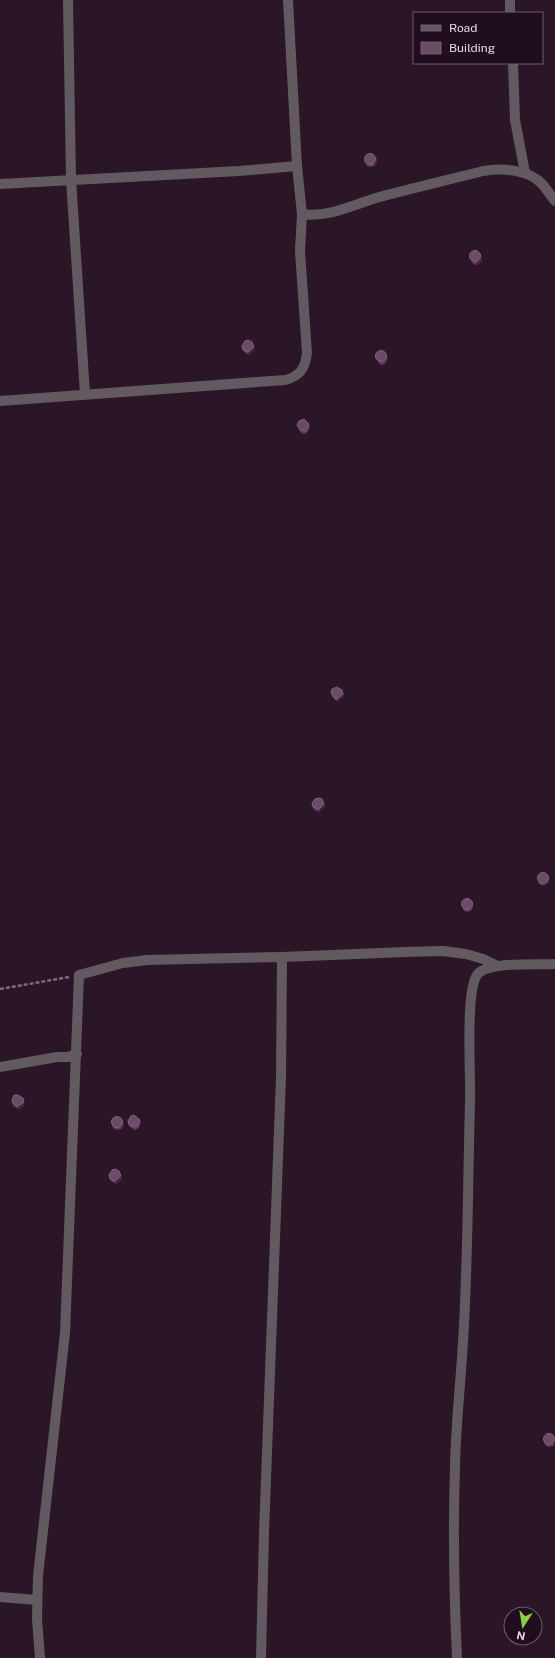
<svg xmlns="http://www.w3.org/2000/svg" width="555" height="1658" font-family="'Public Sans',sans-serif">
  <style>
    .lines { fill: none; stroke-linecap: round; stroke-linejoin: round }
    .path { stroke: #7c6b79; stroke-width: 2.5; stroke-dasharray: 4 2; stroke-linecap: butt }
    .minor { stroke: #635961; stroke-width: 10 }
    .wall { fill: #5d3a58 }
    .shaded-wall { fill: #43243e }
    .building { fill: #6c4b68; stroke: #7f617b }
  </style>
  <rect width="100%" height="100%" fill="#2a1627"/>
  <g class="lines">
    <path class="path" d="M0 989 69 977"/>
    <path class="minor" d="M68 0 71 179 85 394
      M288 0 297 166 302 214C327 218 353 205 376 198 412 188 448 180 483 171 501 168 524 169 539 181 545 186 550 195 555 201
      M510 0V13
      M513 63 515 120 525 173
      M0 184 239 171 297 166
      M0 401 285 380C300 376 305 369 307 353L300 251 302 214
      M0 1067 57 1057H68L77 1054
      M0 1597 37 1600
      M40 1658 37 1619 38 1576 65 1333 79 975 123 963 147 960 282 957 405 952 443 951 466 954 483 959 498 966
      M261 1658 264 1533 281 1077 282 957
      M457 1658C454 1594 453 1530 455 1466 456 1418 462 1371 464 1324 468 1250 468 1175 470 1101 471 1075 465 993 477 975 486 961 538 965 555 964"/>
  </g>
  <path class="wall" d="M377 158V162L375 166 370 167 366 165 364 159Z
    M481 255 482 258V262L477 265 473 264 469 256Z
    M252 342 255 350 249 355 244 352 242 346Z
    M385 352 388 360 386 363 383 365 379 364 376 356Z
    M309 424 310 427 308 432 305 434 301 433 297 425Z
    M342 690 344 696 338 701 335 700 331 693Z
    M322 799 325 807 319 812 314 810 312 803Z
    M548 877 549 879V883L544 886 539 884 537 878Z
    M461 903H473V907L472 910 468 912 464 911Z
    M12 1100 24 1102V1106L19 1109 14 1107Z
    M121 1118 124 1126 122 1129 116 1130 113 1128 111 1122Z
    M140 1120 141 1123 139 1128 135 1130 130 1127 128 1121Z
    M110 1179H122L116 1184 111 1181Z
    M554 1436 555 1439V1443L554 1446 548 1447 545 1445 543 1438Z"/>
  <path class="shaded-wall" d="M376 156 377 162 375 166 374 163Z
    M481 255 482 258V262L477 265 476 262Z
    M254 347 255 350 249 355 248 352Z
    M387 357 388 360 386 363 385 361Z
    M309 424 310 427 308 432 307 430Z
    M342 690 344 696 338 701 337 699Z
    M324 804 325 807 319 812V809Z
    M548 877 549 879V883L544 886 543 884Z
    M472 901 473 907 472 910 471 908Z
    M24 1099V1106L19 1109 18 1106Z
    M140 1120 141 1123 139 1128 138 1126Z
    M123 1123 124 1126 122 1129 121 1127Z
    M121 1176 122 1179 116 1184 115 1181Z
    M554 1436 555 1439V1443L554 1446 553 1443Z"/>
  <path class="building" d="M364.5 159a5.5 5.5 0 1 1 11 0a5.5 5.5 0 1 1-11 0Z
    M469.5 256a5.5 5.5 0 1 1 11 0a5.5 5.5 0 1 1-11 0Z
    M248 340 252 342 254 347 248 352 243 350 242 346 245 341Z
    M375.5 356a5.5 5.5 0 1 1 11 0a5.5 5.5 0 1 1-11 0Z
    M304 419 309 424 307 430 304 431 300 430 297 425 299 421Z
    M337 687 342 690 343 694 337 699 334 698 331 693 332 689Z
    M319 798 322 799 324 804 319 809 313 807 312 803 315 799Z
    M537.5 878a5.5 5.5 0 1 1 11 0a5.5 5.5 0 1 1-11 0Z
    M461.5 904a5.5 5.5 0 1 1 11 0a5.5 5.5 0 1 1-11 0Z
    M14 1095H18L24 1099 23 1103 18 1106 13 1104 12 1100Z
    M134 1115 140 1120 138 1126 134 1127 129 1125 128 1121 131 1116Z
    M111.5 1122a5.5 5.5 0 1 1 11 0a5.5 5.5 0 1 1-11 0Z
    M115 1169 119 1171 121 1176 115 1181 110 1179 109 1175 112 1170Z
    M543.5 1439a5.5 5.5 0 1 1 11 0a5.5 5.5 0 1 1-11 0Z"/>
  <rect x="413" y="12" width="130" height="52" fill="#200d1d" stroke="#705f6d"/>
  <rect x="421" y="25" width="20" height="6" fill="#635961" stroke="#705f6d"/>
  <text x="449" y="32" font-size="12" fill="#e7d9e4">Road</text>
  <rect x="421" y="42" width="20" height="12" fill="#6c4b68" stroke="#705f6d"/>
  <text x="449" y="52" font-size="12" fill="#e7d9e4">Building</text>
  <g transform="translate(523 1626) rotate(192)"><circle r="19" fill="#200d1d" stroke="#705f6d"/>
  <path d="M0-3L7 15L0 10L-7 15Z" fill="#8cce45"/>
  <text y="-6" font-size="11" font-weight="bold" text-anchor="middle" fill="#e7d9e4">N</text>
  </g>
</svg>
